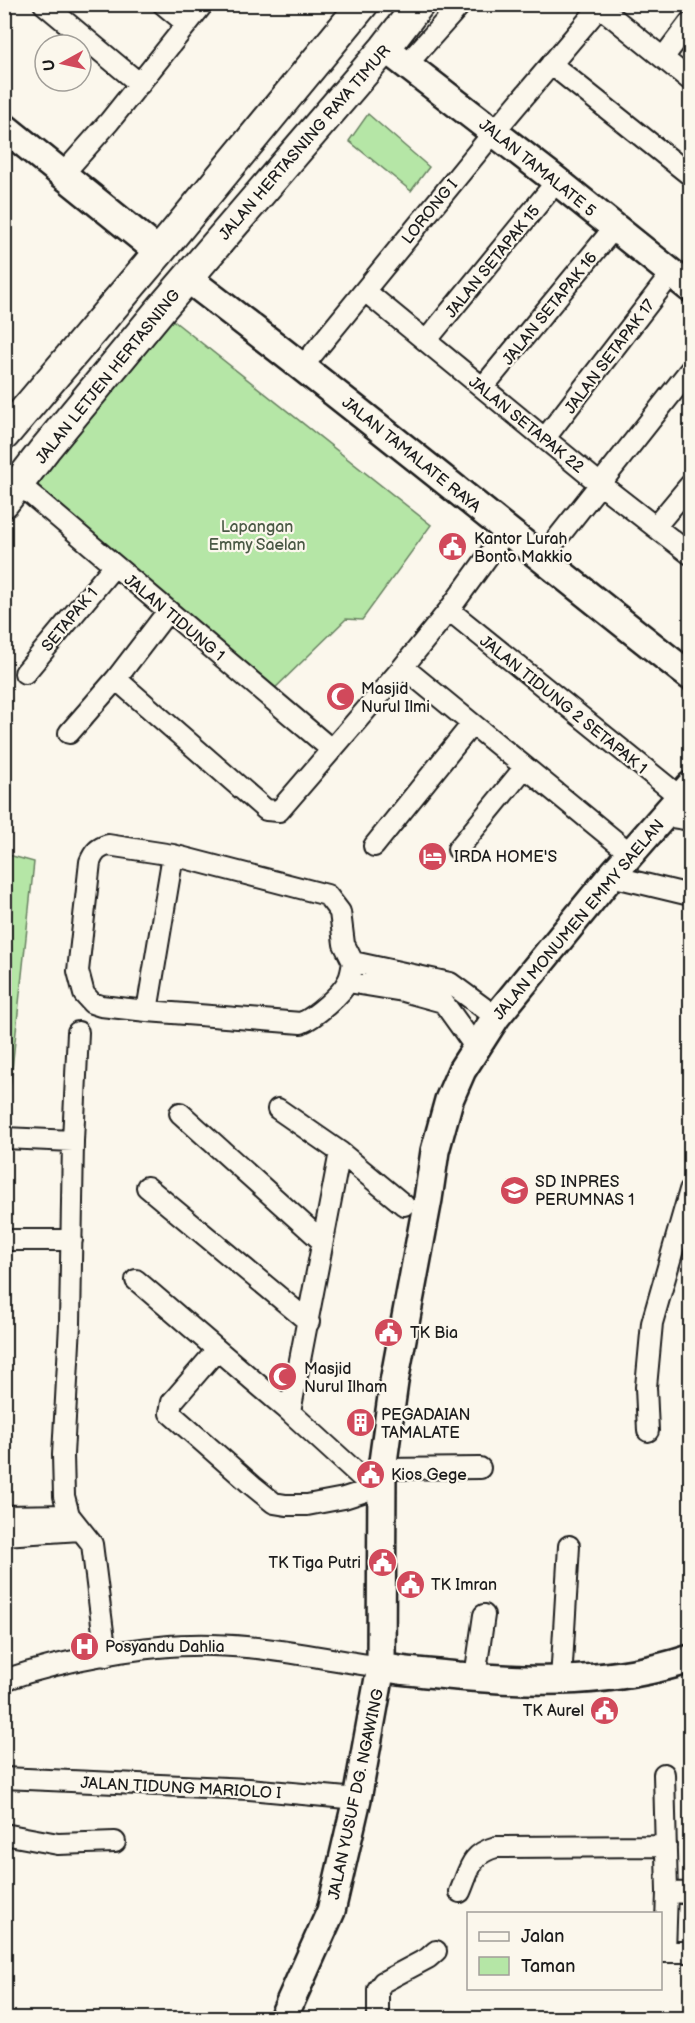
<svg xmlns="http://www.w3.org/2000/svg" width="695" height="2023" font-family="'Balsamiq Sans',sans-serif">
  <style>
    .park { fill: #b5e6a6; stroke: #688161; stroke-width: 1.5 }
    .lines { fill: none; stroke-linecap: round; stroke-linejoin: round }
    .street-casing { stroke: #1c1c1c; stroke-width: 24 }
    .secondary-casing { stroke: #1c1c1c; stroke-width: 32 }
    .primary-casing { stroke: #1c1c1c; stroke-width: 34 }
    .street { stroke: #fbf7ec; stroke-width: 20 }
    .secondary { stroke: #fbf7ec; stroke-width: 27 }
    .primary { stroke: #fbf7ec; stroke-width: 30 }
    .labels { text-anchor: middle; stroke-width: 4.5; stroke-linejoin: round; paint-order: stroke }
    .street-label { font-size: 16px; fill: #1c1c1c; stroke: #fbf7ec }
    .park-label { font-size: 16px; fill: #4a5945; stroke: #fbf7ec }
    .poi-label { font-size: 16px; fill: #1c1c1c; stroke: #fbf7ec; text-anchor: start }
  </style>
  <rect width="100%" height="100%" fill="#fbf7ec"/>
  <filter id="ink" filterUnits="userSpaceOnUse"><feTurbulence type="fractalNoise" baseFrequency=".0167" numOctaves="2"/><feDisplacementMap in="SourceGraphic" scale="12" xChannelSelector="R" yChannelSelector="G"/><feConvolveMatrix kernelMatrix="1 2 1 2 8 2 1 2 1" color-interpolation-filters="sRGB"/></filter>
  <g filter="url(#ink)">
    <path class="park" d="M368 114 429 167 411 191 349 141Z
      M160 310 431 525 362 620 346 619 268 695 19 484Z
      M5 854 34 862 10 1088H4Z"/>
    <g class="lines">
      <defs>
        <path id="street" d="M44 4 140 84
          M163 4 187 24
          M600 7 690 80
          M663 58 690 22
          M407 64 461 4
          M551 64 690 175
          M63 174 109 122 203 4
          M365 291 600 484 690 554
          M426 341 557 181
          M303 366 494 132 602 4
          M483 387 614 228
          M545 438 672 273
          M19 484 332 750
          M655 527 690 485
          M541 559 690 370
          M449 610 680 797
          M168 611 116 679 266 810 279 811 403 667 449 610 507 530
          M403 667 631 854
          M25 673 114 566
          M69 733 116 679
          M665 816 690 820
          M108 845 173 855 327 895 340 912 344 944 353 962C352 968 351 976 348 981 342 994 314 1018 301 1023L147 1011 101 1006 92 1003 84 994 78 971 90 862C94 852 98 848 108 845Z
          M374 846 472 724
          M458 849 525 767
          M611 876 690 895
          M353 962 450 983 496 1017
          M348 982 403 991 443 1002 476 1048
          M147 1011 173 855
          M78 1032 73 1141 70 1324 63 1455 64 1496 69 1515 92 1544 106 1656
          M278 1109 340 1152 404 1205
          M180 1113 322 1241
          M4 1138 73 1141
          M147 1187 309 1322
          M4 1240H72
          M136 1280 290 1412 381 1495
          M217 1350 172 1402 170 1413 253 1486 274 1503 286 1505H307L344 1498 375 1488
          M290 1412 340 1152
          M648 1431 646 1387 652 1323 690 1190
          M382 1469 480 1468
          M4 1516 69 1515
          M4 1535 80 1530
          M475 1677 484 1615
          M4 1680C63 1660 151 1643 212 1645 267 1646 326 1659 381 1667
          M561 1681 569 1546
          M664 1774 667 1892 690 1893
          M4 1778 249 1789 357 1799
          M4 1834 58 1844 115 1842
          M460 1892C470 1869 470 1854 496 1847L666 1846
          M660 1952H690
          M665 1952 667 1892
          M378 2018V1989L383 1982 428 1958 436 1951"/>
        <path id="secondary" d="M385 48 557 181 690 288
          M4 127 159 252
          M187 278C357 407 522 544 690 676
          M690 786 611 876 496 1017 462 1070 449 1100 435 1151 428 1199 394 1382 382 1469 381 1667C406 1672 432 1673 458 1676 539 1683 613 1684 690 1659
          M283 2018 331 1911 357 1799 381 1667"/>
        <path id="primary" d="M4 435 159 252 363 4
          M4 502 45 449 160 310 385 48 419 4"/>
      </defs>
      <use href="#street" class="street-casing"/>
      <use href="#secondary" class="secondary-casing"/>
      <use href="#primary" class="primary-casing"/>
      <use href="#street" class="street"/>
      <use href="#secondary" class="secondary"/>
      <use href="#primary" class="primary"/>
    </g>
  </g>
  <defs>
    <symbol id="civic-disc" viewBox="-11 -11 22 22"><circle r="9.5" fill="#d1495b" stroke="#fbf7ec"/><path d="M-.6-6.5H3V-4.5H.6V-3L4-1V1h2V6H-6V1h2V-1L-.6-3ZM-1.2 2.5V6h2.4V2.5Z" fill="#fff"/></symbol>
    <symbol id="mosque-disc" viewBox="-11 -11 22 22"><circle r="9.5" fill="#d1495b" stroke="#fbf7ec"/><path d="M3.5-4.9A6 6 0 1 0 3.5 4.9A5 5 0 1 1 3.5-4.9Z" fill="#fff"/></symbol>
    <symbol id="hotel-disc" viewBox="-11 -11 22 22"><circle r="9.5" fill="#d1495b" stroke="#fbf7ec"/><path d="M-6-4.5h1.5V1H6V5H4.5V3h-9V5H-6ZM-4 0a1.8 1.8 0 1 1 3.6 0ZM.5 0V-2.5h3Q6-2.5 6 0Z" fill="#fff"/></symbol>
    <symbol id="school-disc" viewBox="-11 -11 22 22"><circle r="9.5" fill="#d1495b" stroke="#fbf7ec"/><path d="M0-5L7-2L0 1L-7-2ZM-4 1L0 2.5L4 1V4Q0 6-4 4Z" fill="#fff"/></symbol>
    <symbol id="building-disc" viewBox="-11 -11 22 22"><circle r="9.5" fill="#d1495b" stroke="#fbf7ec"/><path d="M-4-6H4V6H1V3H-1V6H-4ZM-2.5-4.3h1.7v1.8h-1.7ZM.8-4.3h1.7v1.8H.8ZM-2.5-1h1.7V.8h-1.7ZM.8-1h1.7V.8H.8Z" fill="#fff"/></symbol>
    <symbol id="hospital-disc" viewBox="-11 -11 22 22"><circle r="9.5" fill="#d1495b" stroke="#fbf7ec"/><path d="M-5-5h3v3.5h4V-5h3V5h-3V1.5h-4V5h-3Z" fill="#fff"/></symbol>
  </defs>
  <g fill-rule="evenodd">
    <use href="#civic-disc" x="436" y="530" width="33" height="33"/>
    <use href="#mosque-disc" x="324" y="680" width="33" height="33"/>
    <use href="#hotel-disc" x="416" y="840" width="33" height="33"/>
    <use href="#school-disc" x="498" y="1174" width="33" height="33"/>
    <use href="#civic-disc" x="372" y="1316" width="33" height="33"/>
    <use href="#mosque-disc" x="266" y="1360" width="33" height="33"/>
    <use href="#building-disc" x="344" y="1406" width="33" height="33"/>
    <use href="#civic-disc" x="354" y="1458" width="33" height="33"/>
    <use href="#civic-disc" x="366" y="1546" width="33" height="33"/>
    <use href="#civic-disc" x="394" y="1568" width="33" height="33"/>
    <use href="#hospital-disc" x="68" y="1630" width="33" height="33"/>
    <use href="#civic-disc" x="588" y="1694" width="33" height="33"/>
  </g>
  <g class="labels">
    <g class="street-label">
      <text transform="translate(304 142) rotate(-49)" y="6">JALAN HERTASNING RAYA TIMUR</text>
      <text transform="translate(538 167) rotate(39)" y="6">JALAN TAMALATE 5</text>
      <text transform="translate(429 211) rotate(-51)" y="6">LORONG I</text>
      <text transform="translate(492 261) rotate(-51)" y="6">JALAN SETAPAK 15</text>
      <text transform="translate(549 308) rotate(-51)" y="6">JALAN SETAPAK 16</text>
      <text transform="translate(609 356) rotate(-53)" y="6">JALAN SETAPAK 17</text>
      <text transform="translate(107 376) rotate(-51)" y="6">JALAN LETJEN HERTASNING</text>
      <text transform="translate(527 424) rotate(39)" y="6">JALAN SETAPAK 22</text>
      <text transform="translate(412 454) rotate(39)" y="6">JALAN TAMALATE RAYA</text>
      <text transform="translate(175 617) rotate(40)" y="6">JALAN TIDUNG 1</text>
      <text transform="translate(69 619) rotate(-50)" y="6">SETAPAK 1</text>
      <text transform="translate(564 704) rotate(39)" y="6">JALAN TIDUNG 2 SETAPAK 1</text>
      <text transform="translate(578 919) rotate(-50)" y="6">JALAN MONUMEN EMMY SAELAN</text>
      <text transform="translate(181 1787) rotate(3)" y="6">JALAN TIDUNG MARIOLO I</text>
      <text transform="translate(355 1794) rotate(-78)" y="6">JALAN YUSUF DG. NGAWING</text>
    </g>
    <g class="park-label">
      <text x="257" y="532">Lapangan<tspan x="257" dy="18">Emmy Saelan</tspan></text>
    </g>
    <g class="poi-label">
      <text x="474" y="544">Kantor Lurah<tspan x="474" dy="18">Bonto Makkio</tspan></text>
      <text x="361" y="694">Masjid<tspan x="361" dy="18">Nurul Ilmi</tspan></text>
      <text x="454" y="862">IRDA HOME'S</text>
      <text x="535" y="1187">SD INPRES<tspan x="535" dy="18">PERUMNAS 1</tspan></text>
      <text x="410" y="1338">TK Bia</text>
      <text x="304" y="1374">Masjid<tspan x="304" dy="18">Nurul Ilham</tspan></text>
      <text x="381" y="1420">PEGADAIAN<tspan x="381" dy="18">TAMALATE</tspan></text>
      <text x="391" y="1480">Kios Gege</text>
      <text x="361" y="1568" text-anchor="end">TK Tiga Putri</text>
      <text x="431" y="1590">TK Imran</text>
      <text x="105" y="1652">Posyandu Dahlia</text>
      <text x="584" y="1716" text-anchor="end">TK Aurel</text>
    </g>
  </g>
  <rect width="695" height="2023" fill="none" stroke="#fbf7ec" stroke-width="24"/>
  <rect x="12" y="12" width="671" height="1999" fill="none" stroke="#1c1c1c" stroke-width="2" filter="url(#ink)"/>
  <rect x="467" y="1912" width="195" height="78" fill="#fbf7ec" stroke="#a29f99" stroke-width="1.5"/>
  <rect x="479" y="1932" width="30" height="9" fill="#fbf7ec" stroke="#a29f99" stroke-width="1.5"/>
  <text x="521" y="1942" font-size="18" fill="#1c1c1c">Jalan</text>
  <rect x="479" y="1957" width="30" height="18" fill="#b5e6a6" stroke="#a29f99" stroke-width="1.5"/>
  <text x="521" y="1972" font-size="18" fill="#1c1c1c">Taman</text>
  <g transform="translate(63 63) rotate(262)"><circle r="28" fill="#fbf7ec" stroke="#a29f99" stroke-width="1.5"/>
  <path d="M0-4.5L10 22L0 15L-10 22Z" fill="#d1495b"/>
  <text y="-9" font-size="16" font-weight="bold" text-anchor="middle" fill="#1c1c1c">U</text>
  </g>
</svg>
